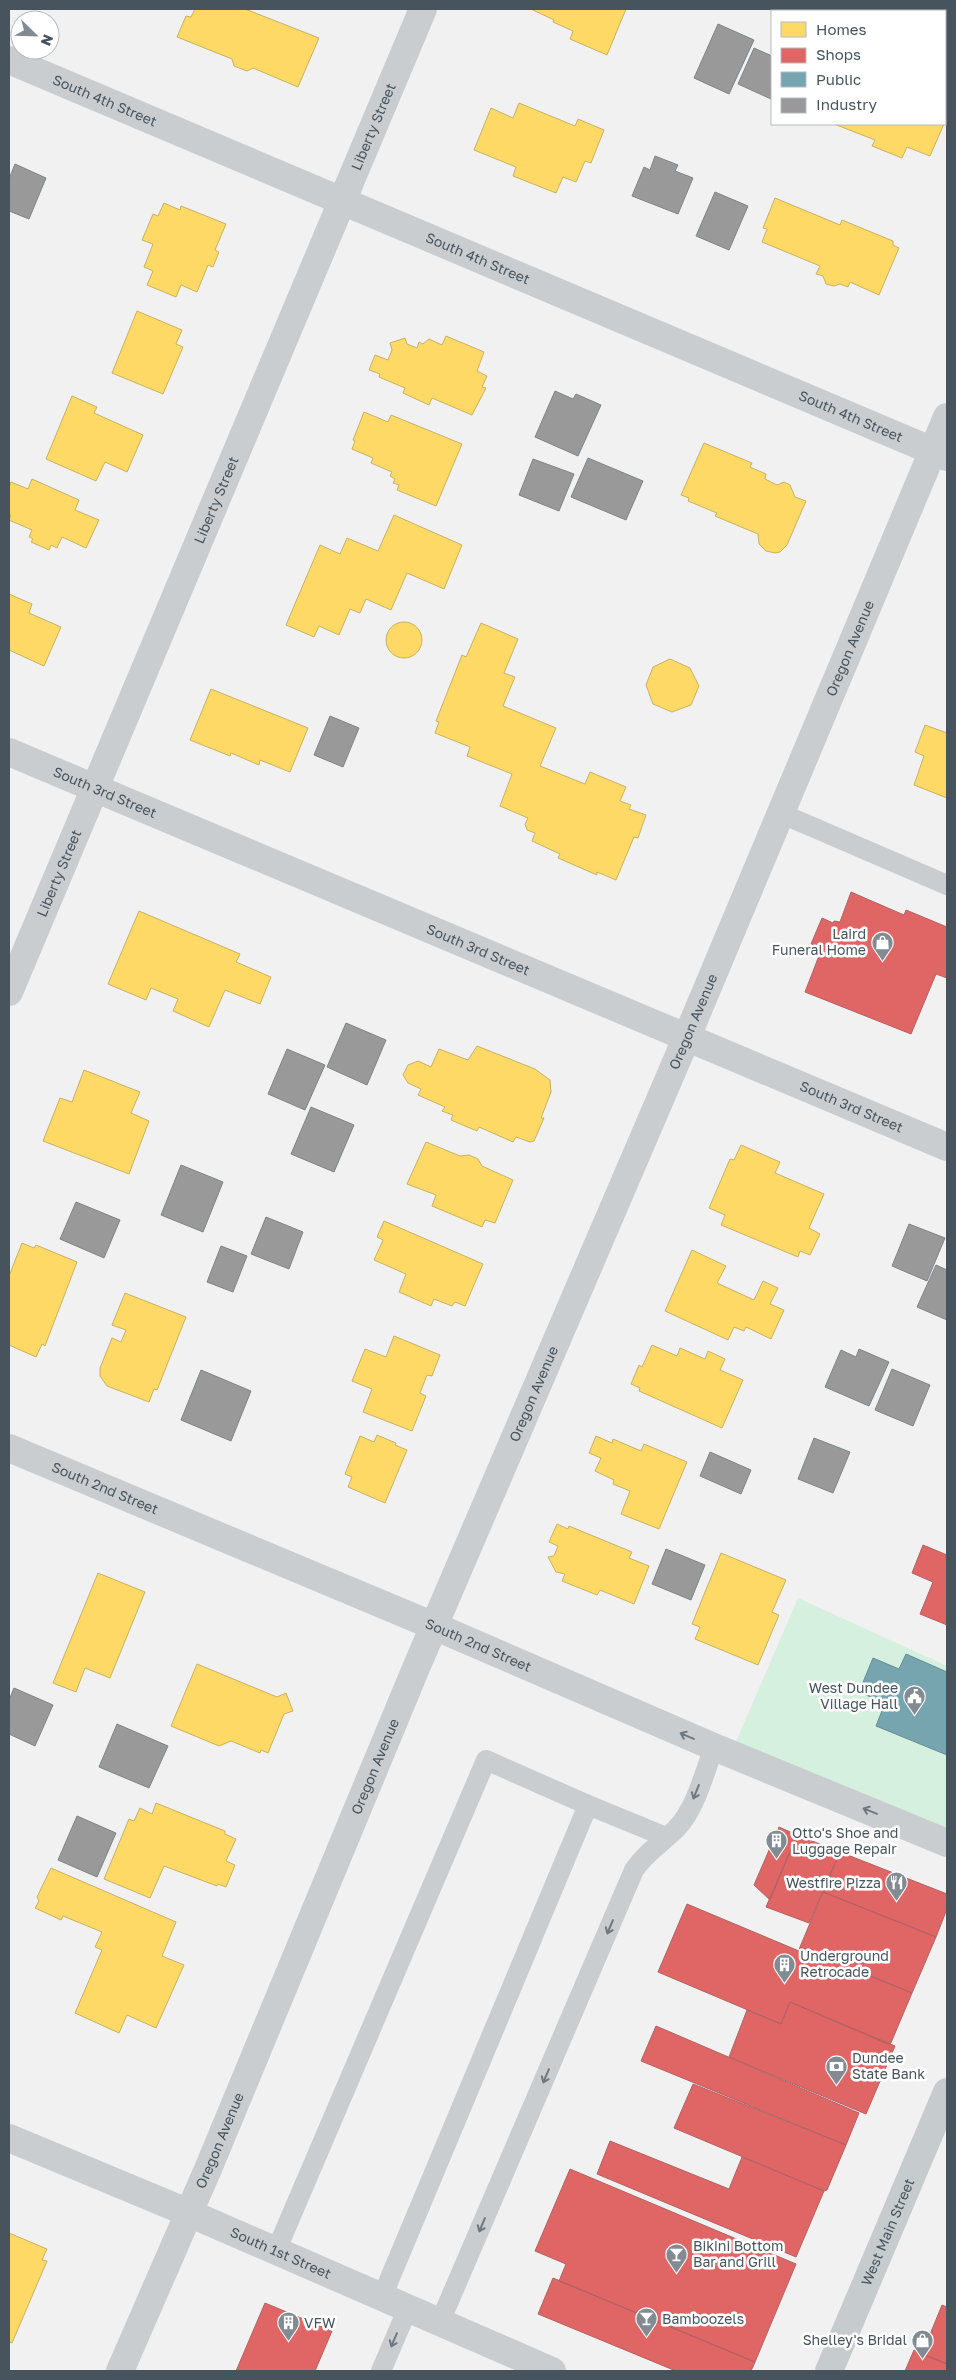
<svg xmlns="http://www.w3.org/2000/svg" width="956" height="2380" font-family="'Golos Text',sans-serif">
  <style>
    .green { fill: #d5f0df }
    .homes { fill: #ffd966; stroke: #c8b164 }
    .shops { fill: #e06666; stroke: #b26164 }
    .public { fill: #76a5af; stroke: #688d97 }
    .industry { fill: #999; stroke: #808487 }
    .lines { fill: none; stroke-linecap: round; stroke-linejoin: round }
    .lane { stroke: #cacdcf; stroke-width: 20 }
    .street { stroke: #cacdcf; stroke-width: 28 }
    .primary { stroke: #c6cbcd; stroke-width: 28 }
    .oneway { stroke: #6e7880 }
    .labels { text-anchor: middle; stroke-width: 5; stroke-linejoin: round; paint-order: stroke }
    .street-label { font-size: 14px; fill: #47545e; stroke: #fff }
    .poi-label { font-size: 14px; fill: #47545e; stroke: #fff; text-anchor: start }
  </style>
  <rect width="100%" height="100%" fill="#f1f1f1"/>
  <path class="green" d="M798 1598 947 1666V1839L732 1751Z"/>
  <path class="homes" d="M195 9H245L319 38 298 87 253 68 247 71 234 66 232 59 177 37 186 16 191 17Z
    M531 9H626L607 55 570 39 573 31 553 22 554 20Z
    M868 9 947 10V70L945 69V11H867Z
    M519 103 575 126 578 119 604 130 591 163 585 161 576 182 563 177 556 193 513 176 516 167 474 150 491 108 513 118Z
    M834 124H944L930 156 907 147 902 158 872 146 875 140Z
    M775 198 840 225 842 220 893 241V245L899 248 879 295 850 282 848 287 840 284 834 286 826 284 823 276 816 274 820 266 762 242 767 229 763 228Z
    M164 203 180 210 181 206 226 224 215 250 219 252 213 267 208 265 197 292 181 285 176 297 147 285 153 271 144 267 153 244 142 240 153 214 158 216Z
    M137 311 182 330 176 344 183 347 163 394 112 373Z
    M446 336 484 352 477 371 487 376 482 387 486 388 472 415 432 398 429 405 403 393 405 388 379 377 380 374 369 370 375 355 388 360 392 350 390 343 405 338 407 344 417 348 419 342 423 344 429 339 442 345Z
    M72 396 97 407 94 413 143 435 127 472 105 462 96 481 46 459Z
    M364 412 388 422 391 415 462 444 436 506 397 490 399 485 393 483 395 479 390 476 392 472 371 463 373 458 352 449 355 441 353 440Z
    M704 443 752 463 750 467 766 474 765 479 777 485 784 482 790 485 795 497 806 501 787 545 780 552 775 553 766 551 759 544 758 534 715 516 717 513 688 501 689 498 681 495Z
    M32 479 79 500 75 510 99 520 86 548 62 537 57 548 51 545 49 550 31 542 33 539 29 537 32 530 9 520 11 515 9 514V487L11 482 28 489Z
    M394 515 462 545 444 589 407 573 391 610 366 599 360 613 350 609 339 635 319 626 314 637 286 625 320 545 340 554 347 538 378 551Z
    M9 594 32 604 29 613 61 627 44 666 9 650Z
    M386 640a18 18 0 1 1 36 0a18 18 0 1 1-36 0Z
    M481 623 518 639 504 673 515 677 503 706 556 728 540 766 585 784 590 772 626 787 620 801 631 805 629 809 646 815 638 838 634 837 616 880 597 872V875L558 858 560 854 532 841 535 833 527 830 525 824 528 818 500 806 512 774 467 756 470 747 435 733 439 722 436 721 462 655 466 657Z
    M670 659 690 668 699 686 691 705 672 712 653 704 646 685 653 667Z
    M211 689 308 728 290 772 260 760 259 765 231 753 230 756 190 740Z
    M925 725 947 733V798L914 785 924 756 915 752Z
    M139 911 240 954 236 962 271 977 260 1004 225 990 209 1027 173 1011 178 999 151 988 146 1000 108 984Z
    M477 1046 535 1069 550 1080 551 1092 541 1118H544L534 1141 530 1142 516 1137 513 1142 479 1127 477 1131 451 1120 453 1115 442 1111 445 1107 418 1095 421 1089 408 1083 403 1075 408 1065 418 1061 431 1067 439 1049 468 1060Z
    M84 1070 140 1092 131 1113 149 1121 129 1174 43 1141 60 1098 72 1102Z
    M426 1142 460 1156 469 1155 478 1159 482 1166 513 1180 495 1223 485 1220 482 1227 432 1206 436 1195 407 1184Z
    M741 1145 780 1162 775 1173 824 1194 809 1228 820 1234 810 1255 800 1251 798 1257 721 1225 725 1215 709 1208 730 1159 734 1160Z
    M384 1221 483 1264 465 1306 455 1302 452 1306 434 1299 431 1306 399 1292 406 1274 374 1260 383 1240 377 1237Z
    M22 1243 34 1248 36 1245 77 1262 45 1346 42 1344 36 1357 9 1345V1276Z
    M692 1250 726 1266 717 1283 754 1300 763 1281 778 1288 770 1304 784 1310 771 1339 746 1327 744 1331 734 1327 728 1340 665 1311Z
    M125 1293 186 1317 157 1390 154 1389 149 1402 107 1386 100 1376V1368L112 1338 121 1342 126 1330 112 1325Z
    M394 1336 440 1355 432 1376 427 1375 420 1393 426 1396 412 1431 363 1412 372 1389 352 1381 365 1349 386 1357Z
    M652 1345 677 1356 680 1348 705 1359 708 1351 725 1359 720 1370 743 1380 722 1428 639 1391 640 1388 631 1384 639 1365 642 1367Z
    M377 1435 396 1443 395 1445 407 1450 385 1503 348 1487 352 1477 345 1474 360 1436 374 1442Z
    M596 1436 612 1443 613 1439 641 1451 644 1444 687 1462 659 1529 621 1514 630 1491 613 1484 614 1480 595 1471 601 1458 589 1453Z
    M557 1524 568 1529 569 1526 632 1552 629 1558 649 1566 634 1604 600 1590 597 1595 562 1581 565 1574 556 1572 548 1557 554 1556 558 1546 549 1542Z
    M721 1553 786 1580 772 1612 779 1615 758 1665 695 1639 700 1627 692 1624Z
    M98 1573 145 1592 110 1678 85 1668 76 1692 53 1683Z
    M197 1664 277 1697 286 1693 293 1711 284 1714 268 1753 261 1750 260 1753 231 1741 219 1746 171 1726Z
    M156 1803 225 1831V1834L236 1839 226 1861 235 1865 226 1887 218 1884 217 1886 164 1866 150 1898 104 1879 129 1819 134 1821 140 1808 152 1814Z
    M51 1868 176 1922 162 1956 184 1965 156 2028 127 2015 119 2033 75 2013 102 1950 95 1947 102 1932 63 1916 61 1920 35 1908 39 1901 37 1897Z
    M9 2233 47 2249 42 2260 47 2261 12 2343 9 2342Z"/>
  <path class="shops" d="M851 892 904 915 906 910 947 927V978L936 974 911 1034 805 992 822 948 811 944 822 918 833 923 834 921 840 922Z
    M923 1545 947 1555V1625L920 1614 933 1582 912 1573Z
    M779 1827 797 1835 770 1900 754 1885Z
    M797 1835 840 1852 809 1923 766 1907Z
    M840 1852 947 1894V1909L936 1937 823 1892Z
    M823 1892 936 1937 912 1993 800 1947Z
    M687 1904 799 1951 800 1947 912 1993 890 2045 790 2002 781 2024 658 1972Z
    M790 2002 895 2046 866 2114 729 2057 747 2010 781 2024Z
    M656 2026 859 2113 846 2145 641 2061Z
    M693 2084 846 2145 827 2190 824 2191 674 2128Z
    M610 2141 729 2189 742 2157 824 2191 796 2257 597 2174Z
    M570 2169 796 2264 755 2362 559 2281 566 2264 535 2251Z
    M553 2278 755 2362 751 2371H676L538 2314Z
    M265 2303 332 2331 315 2371H236Z
    M942 2305 947 2307V2364L922 2354Z
    M914 2350 947 2364V2371H905Z"/>
  <path class="public" d="M906 1654 947 1672V1755L876 1726 885 1703 859 1692 873 1658 899 1669Z"/>
  <path class="industry" d="M776 9H825L824 11H775Z
    M718 24 754 40 729 94 694 78Z
    M754 48 772 56 771 99 738 84Z
    M655 156 678 165 675 171 693 178 678 214 632 196 644 167 650 170Z
    M15 164 46 178 29 219 9 211V179Z
    M715 192 748 206 729 250 696 236Z
    M555 391 573 399 576 394 601 405 578 456 535 437Z
    M588 458 643 481 626 520 571 497Z
    M533 459 574 474 559 511 519 495Z
    M330 716 359 728 343 767 314 755Z
    M346 1023 386 1040 367 1085 327 1067Z
    M287 1049 325 1065 305 1110 268 1094Z
    M311 1107 354 1125 334 1172 291 1154Z
    M181 1165 223 1182 203 1232 161 1215Z
    M76 1202 120 1220 104 1258 60 1239Z
    M266 1217 303 1232 289 1269 251 1254Z
    M909 1224 945 1238 927 1281 892 1266Z
    M221 1246 247 1256 233 1292 207 1282Z
    M936 1265 947 1270V1320L917 1307Z
    M859 1349 889 1362 869 1406 825 1387 841 1350 856 1357Z
    M892 1369 930 1385 913 1426 875 1410Z
    M201 1370 251 1391 231 1441 181 1420Z
    M814 1438 850 1452 833 1493 798 1479Z
    M710 1452 751 1470 741 1494 700 1476Z
    M666 1549 705 1565 691 1600 652 1584Z
    M14 1688 53 1705 35 1746 9 1734V1700Z
    M117 1724 168 1746 149 1788 99 1767Z
    M77 1816 116 1833 97 1877 58 1860Z"/>
  <g class="lines">
    <path class="lane" d="M780 813 947 885
      M276 2251 486 1760 588 1805
      M382 2297 588 1805 666 1837
      M440 2322 634 1870C645 1853 662 1843 676 1829 696 1808 704 1774 714 1747
      M381 2371 408 2308"/>
    <g class="street">
      <path id="s1" d="M9 60 947 457"/>
      <path id="s2" d="M9 752 947 1147"/>
      <path id="s3" d="M9 992 423 9"/>
      <path id="s4" d="M9 1448 434 1626 714 1747 947 1843"/>
      <path id="s5" d="M9 2138 189 2213 552 2371"/>
      <path id="s6" d="M120 2371 208 2169 416 1668 686 1039 947 417"/>
    </g>
    <path class="primary" id="s7" d="M829 2371 947 2092"/>
  </g>
  <defs><path id="oneway-shaft" d="M-6 0H5M1.5-3L5.5 0L1.5 3" fill="none" stroke-width="1.6" stroke-linecap="round" stroke-linejoin="round" transform="scale(1.25)"/></defs>
  <g class="oneway">
    <use href="#oneway-shaft" transform="translate(687 1736) rotate(-157)"/>
    <use href="#oneway-shaft" transform="translate(696 1792) rotate(112)"/>
    <use href="#oneway-shaft" transform="translate(870 1811) rotate(-158)"/>
    <use href="#oneway-shaft" transform="translate(610 1927) rotate(113)"/>
    <use href="#oneway-shaft" transform="translate(546 2076) rotate(113)"/>
    <use href="#oneway-shaft" transform="translate(482 2225) rotate(113)"/>
    <use href="#oneway-shaft" transform="translate(394 2340) rotate(113)"/>
  </g>
  <defs>
    <symbol id="shop-pin" viewBox="-11 -11 22 30"><path d="M0 17L-7.5 6A9.5 9.5 0 1 1 7.5 6Z" fill="#828b91" stroke="#fff"/><path d="M-5-2.5h2.3a2.7 3.5 0 0 1 5.4 0H5L5.5 6h-11ZM-1.5-2.5h3a1.5 2.3 0 0 0-3 0Z" fill="#fff"/></symbol>
    <symbol id="civic-pin" viewBox="-11 -11 22 30"><path d="M0 17L-7.5 6A9.5 9.5 0 1 1 7.5 6Z" fill="#828b91" stroke="#fff"/><path d="M-.6-6.5H3V-4.5H.6V-3L4-1V1h2V6H-6V1h2V-1L-.6-3ZM-1.2 2.5V6h2.4V2.5Z" fill="#fff"/></symbol>
    <symbol id="building-pin" viewBox="-11 -11 22 30"><path d="M0 17L-7.5 6A9.5 9.5 0 1 1 7.5 6Z" fill="#828b91" stroke="#fff"/><path d="M-4-6H4V6H1V3H-1V6H-4ZM-2.5-4.3h1.7v1.8h-1.7ZM.8-4.3h1.7v1.8H.8ZM-2.5-1h1.7V.8h-1.7ZM.8-1h1.7V.8H.8Z" fill="#fff"/></symbol>
    <symbol id="restaurant-pin" viewBox="-11 -11 22 30"><path d="M0 17L-7.5 6A9.5 9.5 0 1 1 7.5 6Z" fill="#828b91" stroke="#fff"/><path d="M-5-6h1v4h1v-4h1v4h1v-4h1v5L-1.5 .5V6h-2V.5L-5-1ZM5-6V6H3V1.5H1.5Q1.5-4 5-6Z" fill="#fff"/></symbol>
    <symbol id="bank-pin" viewBox="-11 -11 22 30"><path d="M0 17L-7.5 6A9.5 9.5 0 1 1 7.5 6Z" fill="#828b91" stroke="#fff"/><path d="M-6-4H6V4H-6ZM0-2.3a2.3 2.3 0 1 0 0 4.6a2.3 2.3 0 1 0 0-4.6Z" fill="#fff"/></symbol>
    <symbol id="bar-pin" viewBox="-11 -11 22 30"><path d="M0 17L-7.5 6A9.5 9.5 0 1 1 7.5 6Z" fill="#828b91" stroke="#fff"/><path d="M-6-5H6L.8 .8V4.5H3.5V6h-7V4.5H-.8V.8Z" fill="#fff"/></symbol>
  </defs>
  <g fill-rule="evenodd">
    <use href="#shop-pin" x="870" y="930" width="25" height="34"/>
    <use href="#civic-pin" x="902" y="1684" width="25" height="34"/>
    <use href="#building-pin" x="764" y="1828" width="25" height="34"/>
    <use href="#restaurant-pin" x="884" y="1870" width="25" height="34"/>
    <use href="#building-pin" x="772" y="1952" width="25" height="34"/>
    <use href="#bank-pin" x="824" y="2054" width="25" height="34"/>
    <use href="#bar-pin" x="664" y="2242" width="25" height="34"/>
    <use href="#bar-pin" x="634" y="2306" width="25" height="34"/>
    <use href="#building-pin" x="276" y="2310" width="25" height="34"/>
    <use href="#shop-pin" x="910" y="2328" width="25" height="34"/>
  </g>
  <g class="labels">
    <g class="street-label">
      <text dy="5" stroke="none"><textPath href="#s1" startOffset="104">South 4th Street</textPath></text>
      <text dy="5" stroke="none"><textPath href="#s3" startOffset="939">Liberty Street</textPath></text>
      <text dy="5" stroke="none"><textPath href="#s1" startOffset="509">South 4th Street</textPath></text>
      <text dy="5" stroke="none"><textPath href="#s1" startOffset="914">South 4th Street</textPath></text>
      <text dy="5" stroke="none"><textPath href="#s3" startOffset="534">Liberty Street</textPath></text>
      <text dy="5" stroke="none"><textPath href="#s6" startOffset="1871">Oregon Avenue</textPath></text>
      <text dy="5" stroke="none"><textPath href="#s2" startOffset="104">South 3rd Street</textPath></text>
      <text dy="5" stroke="none"><textPath href="#s3" startOffset="129">Liberty Street</textPath></text>
      <text dy="5" stroke="none"><textPath href="#s2" startOffset="509">South 3rd Street</textPath></text>
      <text dy="5" stroke="none"><textPath href="#s6" startOffset="1466">Oregon Avenue</textPath></text>
      <text dy="5" stroke="none"><textPath href="#s2" startOffset="914">South 3rd Street</textPath></text>
      <text dy="5" stroke="none"><textPath href="#s6" startOffset="1061">Oregon Avenue</textPath></text>
      <text dy="5" stroke="none"><textPath href="#s4" startOffset="104">South 2nd Street</textPath></text>
      <text dy="5" stroke="none"><textPath href="#s4" startOffset="509">South 2nd Street</textPath></text>
      <text dy="5" stroke="none"><textPath href="#s6" startOffset="656">Oregon Avenue</textPath></text>
      <text dy="5" stroke="none"><textPath href="#s6" startOffset="251">Oregon Avenue</textPath></text>
      <text dy="5" stroke="none"><textPath href="#s7" startOffset="151">West Main Street</textPath></text>
      <text dy="5" stroke="none"><textPath href="#s5" startOffset="295">South 1st Street</textPath></text>
    </g>
    <g class="poi-label">
      <text x="866" y="939" text-anchor="end">Laird<tspan x="866" dy="16">Funeral Home</tspan></text>
      <text x="898" y="1693" text-anchor="end">West Dundee<tspan x="898" dy="16">Village Hall</tspan></text>
      <text x="792" y="1838">Otto's Shoe and<tspan x="792" dy="16">Luggage Repair</tspan></text>
      <text x="881" y="1888" text-anchor="end">Westfire Pizza</text>
      <text x="800" y="1961">Underground<tspan x="800" dy="16">Retrocade</tspan></text>
      <text x="852" y="2063">Dundee<tspan x="852" dy="16">State Bank</tspan></text>
      <text x="693" y="2251">Bikini Bottom<tspan x="693" dy="16">Bar and Grill</tspan></text>
      <text x="662" y="2324">Bamboozels</text>
      <text x="304" y="2328">VFW</text>
      <text x="907" y="2345" text-anchor="end">Shelley's Bridal</text>
    </g>
  </g>
  <rect width="956" height="2380" fill="none" stroke="#47545e" stroke-width="20"/>
  <rect x="771" y="10" width="175" height="115" fill="#ffffff" stroke="#b5bbbf"/>
  <rect x="781" y="22" width="25" height="15" fill="#ffd966" stroke="#b5bbbf"/>
  <text x="816" y="35" font-size="15" fill="#47545e">Homes</text>
  <rect x="781" y="48" width="25" height="15" fill="#e06666" stroke="#b5bbbf"/>
  <text x="816" y="60" font-size="15" fill="#47545e">Shops</text>
  <rect x="781" y="72" width="25" height="15" fill="#76a5af" stroke="#b5bbbf"/>
  <text x="816" y="85" font-size="15" fill="#47545e">Public</text>
  <rect x="781" y="98" width="25" height="15" fill="#999999" stroke="#b5bbbf"/>
  <text x="816" y="110" font-size="15" fill="#47545e">Industry</text>
  <g transform="translate(35 35) rotate(113)"><circle r="24" fill="#ffffff" stroke="#b5bbbf"/>
  <path d="M0-4L9 19L0 12L-9 19Z" fill="#828b91"/>
  <text y="-8" font-size="14" font-weight="bold" text-anchor="middle" fill="#47545e">N</text>
  </g>
</svg>
